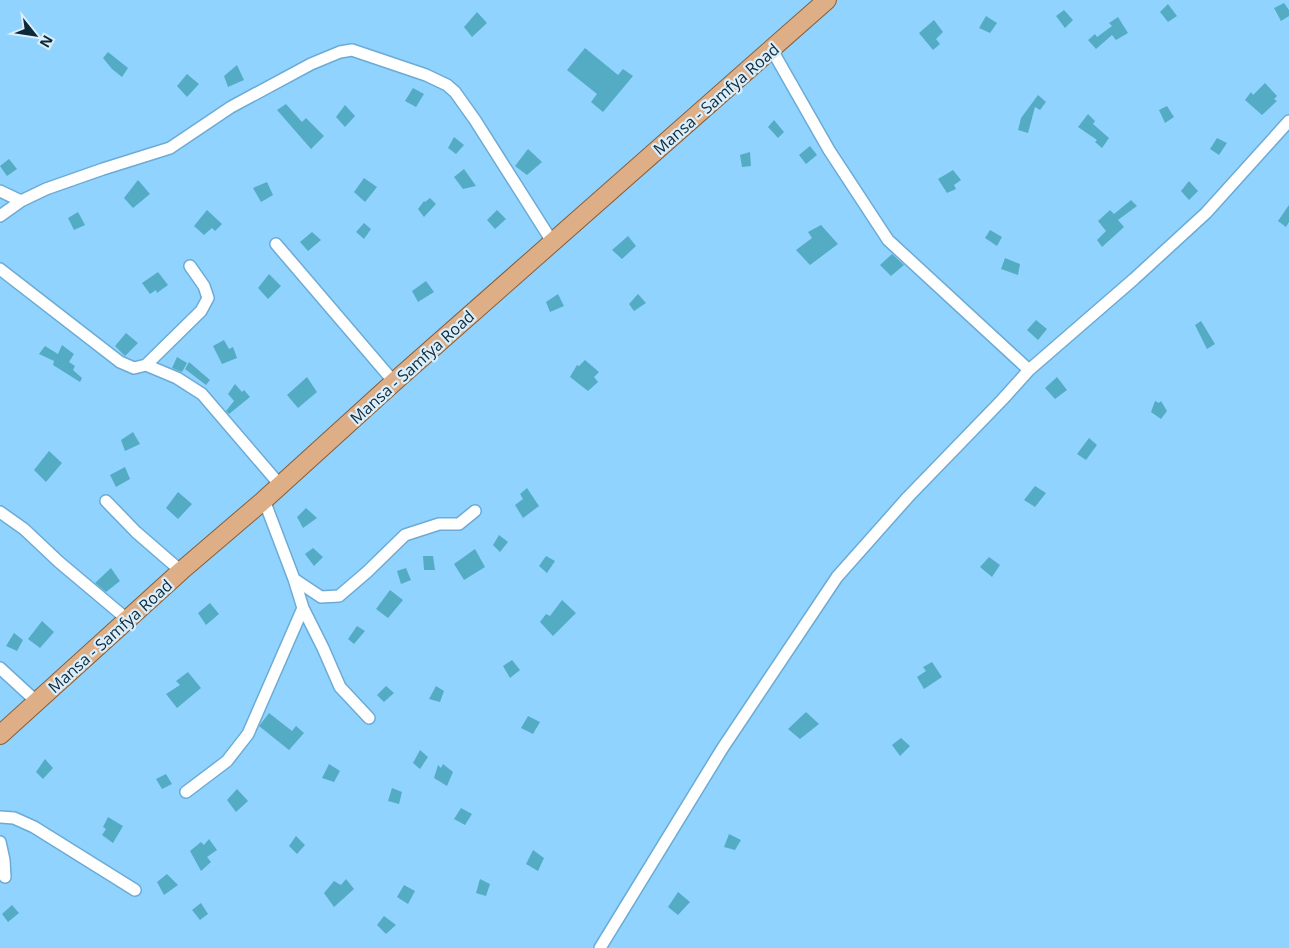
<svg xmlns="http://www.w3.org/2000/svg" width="1289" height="948" font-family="'Open Sans',sans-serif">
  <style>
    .building { fill: #54abc4 }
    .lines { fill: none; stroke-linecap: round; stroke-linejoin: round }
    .minor-casing { stroke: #6babd5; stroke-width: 14 }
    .primary-casing { stroke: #875d36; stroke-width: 20 }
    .minor { stroke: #fff; stroke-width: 11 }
    .primary { stroke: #deaf86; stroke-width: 18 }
    .labels { text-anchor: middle; stroke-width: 4.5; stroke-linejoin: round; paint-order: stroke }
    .street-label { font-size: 16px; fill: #0d2939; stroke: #dbeefb }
  </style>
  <rect width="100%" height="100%" fill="#91d3ff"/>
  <path class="building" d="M1284 3 1289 10V16L1281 21 1274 8Z
    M1168 4 1177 16 1168 22 1160 12Z
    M1064 10 1073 20 1065 28 1056 16Z
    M477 12 487 23 472 37 464 27Z
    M986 16 997 23 990 33 979 28Z
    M1118 17 1128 33 1116 40 1112 35 1096 49 1088 40 1095 34 1097 37 1112 26 1109 23Z
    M934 20 943 32 936 39 940 44 933 50 919 33Z
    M585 48 618 75 623 69 633 76 603 112 591 102 597 94 567 70Z
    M108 52 128 68 122 77 112 69 103 58Z
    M237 65 244 80 228 87 224 76Z
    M187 74 199 84 187 97 177 86Z
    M1265 83 1277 96 1274 99 1277 101 1262 115 1245 100 1251 92 1253 95Z
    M413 88 424 94 416 107 405 101Z
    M1038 95 1046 102 1040 110 1035 107 1028 133 1018 130 1021 118Z
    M286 104 302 122 306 118 324 136 311 149 277 110Z
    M345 105 355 116 345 127 336 117Z
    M1167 106 1174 117 1165 123 1159 110Z
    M1088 114 1095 121 1093 124 1109 138 1102 148 1095 142 1097 140 1078 127Z
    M774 120 784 132 778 138 768 127Z
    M454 137 464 145 456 154 448 148Z
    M1217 138 1227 143 1219 155 1210 149Z
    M810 146 817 155 806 164 799 155Z
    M528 149 542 162 527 175 515 166Z
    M750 152 751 166 742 167 740 155Z
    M9 159 17 169 7 176 0 166Z
    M464 169 476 186 463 189 454 177Z
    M953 170 961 180 954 185 956 189 947 193 938 179Z
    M364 178 377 187 365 202 354 192Z
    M138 180 150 194 133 208 124 198Z
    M1189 181 1198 191 1189 200 1181 191Z
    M267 182 273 195 261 202 253 188Z
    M430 198 436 204 424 217 418 209 424 201 425 202Z
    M1131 200 1137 206 1118 220 1124 227 1102 247 1097 240 1106 231 1098 221 1110 210 1114 214Z
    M1289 205V222L1286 227 1278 221Z
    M207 210 222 224 215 231 212 228 204 235 194 226Z
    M497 210 506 219 495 229 487 220Z
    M78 212 85 225 74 230 68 218Z
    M364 223 371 229 364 239 356 232Z
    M821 225 838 244 810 265 796 250 812 238 808 232Z
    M990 230 1002 237 997 246 985 238Z
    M312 232 321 240 308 251 300 242Z
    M628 236 636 246 622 259 612 250Z
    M892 254 904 265 891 276 880 265Z
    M1005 258 1020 264 1018 275 1001 269Z
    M158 272 168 285 157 293 156 290 150 294 142 283Z
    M269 274 281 286 268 299 258 288Z
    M426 281 434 292 418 302 412 291Z
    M558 294 564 306 550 312 546 302Z
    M638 294 646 303 634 311 629 304Z
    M1036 320 1047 329 1038 340 1027 330Z
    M1201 321 1215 344 1207 349 1195 325Z
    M126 333 138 343 125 356 115 346Z
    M224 340 229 349 233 347 237 358 222 364 213 346Z
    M62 345 74 354 69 362 75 366 73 370 82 378 80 382 53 365 54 361 39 354 45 346 58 354Z
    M177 357 187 363 182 372 172 368Z
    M585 360 599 372 594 377 598 382 588 391 570 377 577 365 579 366Z
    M189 362 210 380 206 385 185 369Z
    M307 377 317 392 298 408 287 395Z
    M1057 377 1067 390 1055 399 1045 388Z
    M235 384 242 392 244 390 250 397 229 414 226 411 234 401 228 394Z
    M1155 401 1159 403 1161 401 1167 411 1161 419 1151 412Z
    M133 432 140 444 125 451 121 440Z
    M1089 438 1097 445 1086 460 1077 454Z
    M49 451 62 463 46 482 34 470Z
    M125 467 130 479 116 487 110 475Z
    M1035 486 1046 493 1035 507 1024 500Z
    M527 488 539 506 523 518 515 505 523 499 520 494Z
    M178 492 192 504 178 519 166 508Z
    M306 508 317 518 303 528 297 517Z
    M499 535 508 542 500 552 493 545Z
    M313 548 323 557 314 566 305 554Z
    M475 549 485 567 464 580 454 564Z
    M423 556H433L435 570H424Z
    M546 556 555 561 547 573 539 566Z
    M989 557 1000 565 992 577 980 567Z
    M111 568 120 581 106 592 95 583Z
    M406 568 411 580 401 584 397 571Z
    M390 590 403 600 388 618 376 609Z
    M562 600 576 613 553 636 540 622 546 614 550 616Z
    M210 603 219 614 206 625 198 613Z
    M42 621 54 632 40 648 28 639Z
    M357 626 365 631 354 644 348 639Z
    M14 633 23 640 17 651 6 646Z
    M512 660 520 670 510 678 503 666Z
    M932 662 942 677 924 689 917 677 926 671 923 667Z
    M188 672 201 688 177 708 166 694 180 685 176 681Z
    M386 686 394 693 384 702 377 695Z
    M436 686 444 691 440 702 429 699Z
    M806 712 819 724 800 739 788 729Z
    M269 713 292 731 296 726 304 733 289 750 259 726Z
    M528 716 540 722 533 734 521 728Z
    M901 738 910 746 900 756 892 745Z
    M420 750 428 757 420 769 413 763Z
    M45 759 53 768 43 779 36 772Z
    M329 764 340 771 334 782 322 778Z
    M443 764 453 772 447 786 434 778 438 765 441 768Z
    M166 774 172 784 162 789 156 779Z
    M392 788 402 792 399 804 388 801Z
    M237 789 248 801 236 812 227 800Z
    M461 808 472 814 465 825 454 819Z
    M108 817 123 826 113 843 102 835 106 829 103 827Z
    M729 834 741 840 735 850 724 847Z
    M296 836 305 845 297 854 289 846Z
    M209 839 217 850 207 857 211 862 201 871 190 851 201 842 204 845Z
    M533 850 544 858 538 871 526 864Z
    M167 874 178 885 164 895 157 882Z
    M346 879 354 889 334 907 324 893 334 881 341 885Z
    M480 879 490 884 486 896 476 893Z
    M404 885 415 891 408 904 397 897Z
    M678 892 690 902 678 915 668 907Z
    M201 903 208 914 200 920 192 910Z
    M12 905 19 913 8 922 2 914Z
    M384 916 396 925 386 934 377 925Z"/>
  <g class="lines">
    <defs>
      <path id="minor" d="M772 50 829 150 888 240 1029 370
        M0 191 21 201
        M0 216 21 201 46 189 103 169 170 148 231 107 311 64 340 52 352 50 426 75 447 85 455 92 475 120 553 243
        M276 244 394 382
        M0 269 120 362 134 368 146 365 177 378 202 394 280 485
        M146 365 201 311 208 298 204 286 190 266
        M264 500 294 579 303 608 323 648 340 687 369 718
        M106 501 136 532 181 571
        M0 512 24 529 59 562 128 620
        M294 579 321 597 339 596 367 572 405 535 439 524H459L475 511
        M0 668 37 702
        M186 792 227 761 248 734 303 608
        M0 817 14 818 34 827 135 890
        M0 842 4 860 5 877
        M600 948 722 749 837 577 908 497 1002 400 1029 370 1134 279 1206 213 1289 121"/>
      <path id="primary" d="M0 735 181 571 264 500 394 382 827 0"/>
    </defs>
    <use href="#minor" class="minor-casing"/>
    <use href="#primary" class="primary-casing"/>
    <use href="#minor" class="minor"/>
    <use href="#primary" class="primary"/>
  </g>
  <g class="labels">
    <g class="street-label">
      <text transform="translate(716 99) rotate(-41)" y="6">Mansa - Samfya Road</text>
      <text transform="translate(412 367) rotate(-42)" y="6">Mansa - Samfya Road</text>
      <text transform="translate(110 636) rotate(-42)" y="6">Mansa - Samfya Road</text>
    </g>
  </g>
  <g transform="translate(35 35) rotate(120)" stroke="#dbeefb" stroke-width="4" paint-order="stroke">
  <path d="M0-4L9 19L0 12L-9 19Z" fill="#0d2939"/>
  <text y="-8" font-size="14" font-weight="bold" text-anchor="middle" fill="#0d2939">N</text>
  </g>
</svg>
